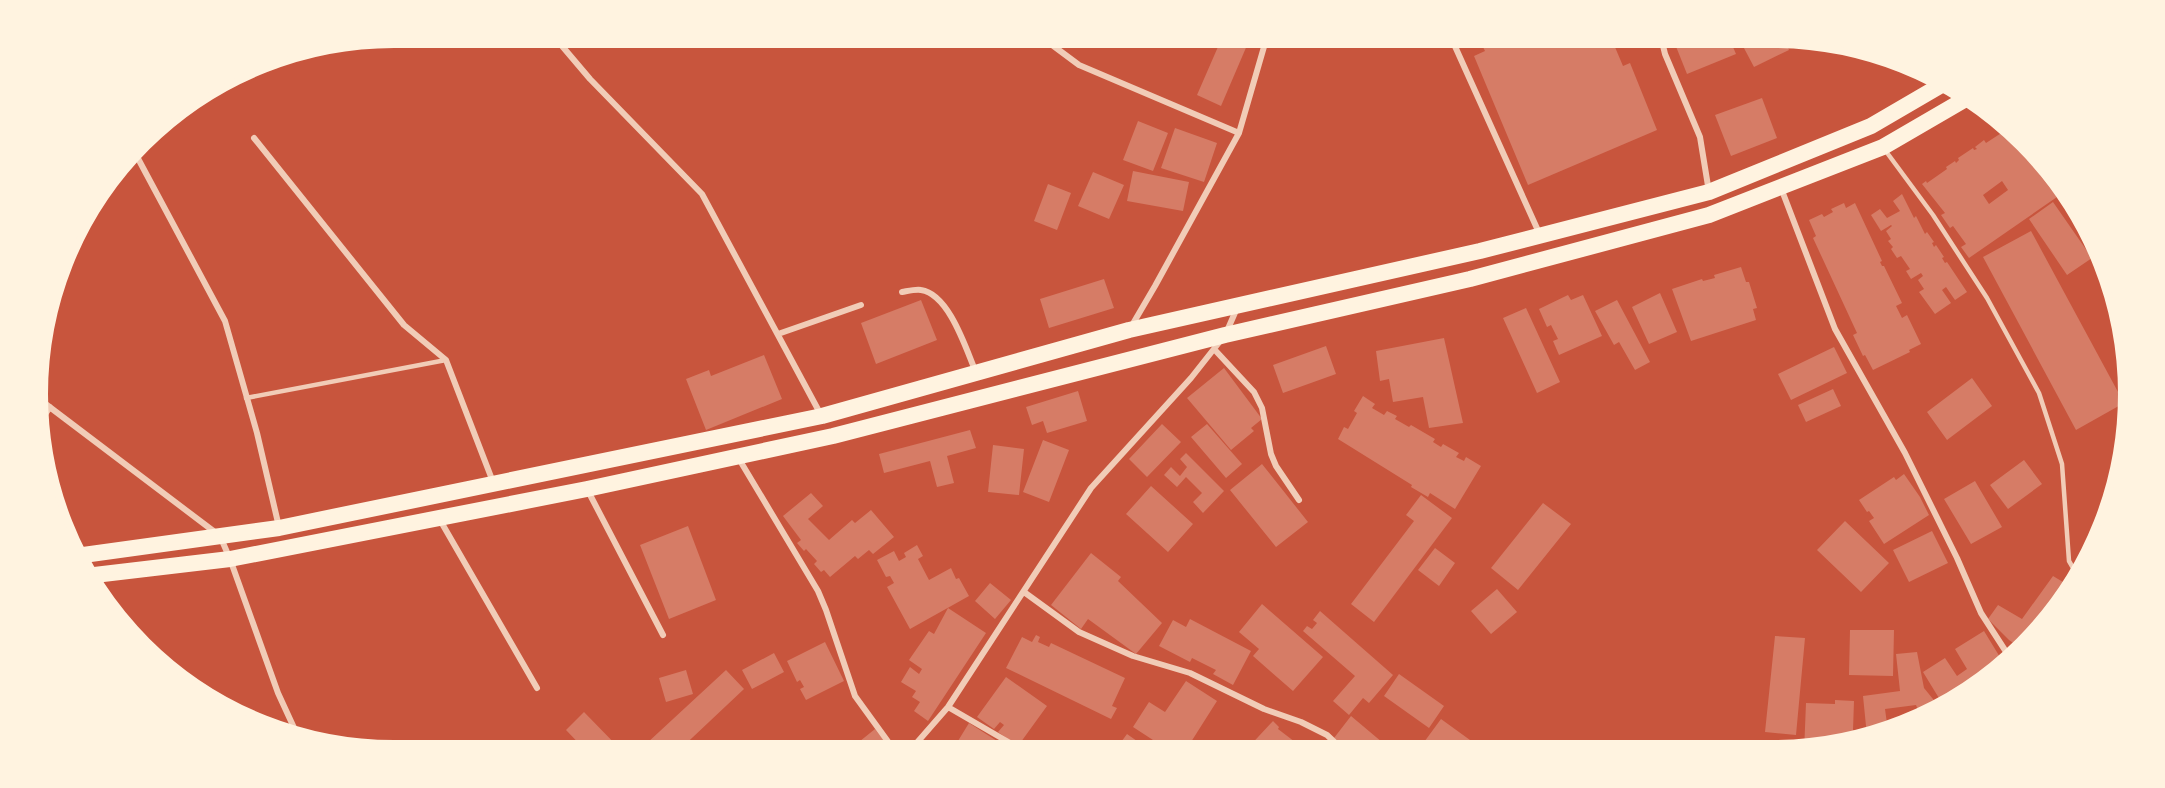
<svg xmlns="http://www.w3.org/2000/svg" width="2165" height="788" font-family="'Noto Sans',sans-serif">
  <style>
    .building { fill: #d67c66; fill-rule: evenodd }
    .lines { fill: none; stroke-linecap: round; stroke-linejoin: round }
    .service { stroke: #f1ccb7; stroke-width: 4.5 }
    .minor { stroke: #f1ccb7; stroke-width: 6 }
    .trunk { stroke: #fff3e0; stroke-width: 16 }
    .rim { fill: none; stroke: #fff3e0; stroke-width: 8 }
  </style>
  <rect width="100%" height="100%" fill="#c8553d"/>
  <path class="building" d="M1224 33 1248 43 1221 106 1197 95Z
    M1504 33H1609L1623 66 1630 63 1657 130 1528 185 1474 56 1485 51 1481 43Z
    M1701 33H1727L1736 54 1687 74 1675 44Z
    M1736 33 1782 34 1789 50 1754 67Z
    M1762 98 1777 138 1731 156 1715 115Z
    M1138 121 1168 133 1153 171 1123 160Z
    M1175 128 1217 143 1204 182 1161 168Z
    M2009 128 2018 141 2015 143 2027 160 2030 158 2038 169 2036 170 2057 197 1969 258 1961 247 1966 244 1953 226 1950 228 1941 215 1945 213 1922 184 1926 181 1927 183 1947 169 1946 167 1955 161 1956 163 1959 160 1958 158 1973 148 1974 150 1977 149 1975 147 1984 140 1986 143ZM2002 181 2008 190 1989 204 1983 195Z
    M1133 171 1189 182 1183 211 1127 201Z
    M1093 172 1124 185 1109 219 1078 206Z
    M1048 184 1071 193 1057 230 1034 221Z
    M1902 194 1914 218 1916 216 1925 234 1927 232 1934 242 1932 243 1934 247 1936 245 1944 257 1942 258 1945 263 1947 262 1967 292 1955 300 1946 287 1942 290 1951 303 1935 314 1919 292 1924 289 1918 280 1923 276 1921 273 1911 279 1906 271 1910 269 1901 256 1897 258 1891 249 1893 247 1888 241 1891 239 1886 231 1892 226 1891 225 1881 231 1871 215 1880 209 1887 218 1900 211 1893 201Z
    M2067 195 2083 213 2093 241 2063 198Z
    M2053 202 2092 258 2067 275 2029 219Z
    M1844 203 1846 208 1855 203 1882 261 1880 262 1882 266H1884L1902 303 1896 306 1902 318 1907 315 1921 344 1909 350 1910 352 1873 370 1865 355 1863 356 1853 335 1857 333 1813 238 1816 236 1809 220 1822 214 1824 217 1833 212 1831 209Z
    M2031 231 2124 403 2076 430 1983 257Z
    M1741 267 1746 282H1749L1757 308 1753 309 1756 320 1691 341 1672 289 1702 279 1703 281 1715 278 1714 275Z
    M1104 279 1114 308 1049 328 1040 299Z
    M1660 293 1677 332 1649 344 1632 307Z
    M1568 295 1571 300 1583 295 1602 336 1559 355 1553 341 1558 339 1551 325 1547 327 1539 309Z
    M921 300 937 340 876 364 861 323Z
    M1617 300 1650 362 1635 370 1619 342 1614 345 1595 311Z
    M1526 308 1560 382 1537 393 1503 318Z
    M1444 338 1463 423 1429 428 1423 397 1393 402 1389 379 1380 381 1376 351Z
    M1326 346 1336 374 1283 393 1273 365Z
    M1834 347 1847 373 1791 400 1778 374Z
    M764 355 782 399 706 430 686 379 709 370 711 376Z
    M1224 368 1262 419 1251 428 1254 431 1231 450 1187 398Z
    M1972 378 1992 406 1947 440 1927 412Z
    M1833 389 1841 406 1806 422 1798 405Z
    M1078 391 1087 421 1047 433 1043 421 1032 425 1026 407Z
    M1363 396 1375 404 1372 408 1384 415 1387 411 1397 416 1395 419 1409 427 1411 425 1435 439 1433 442 1441 447 1443 444 1459 453 1456 457 1464 461 1466 457 1481 466 1455 509 1430 493 1428 497 1411 487 1412 485 1338 439 1344 427 1348 429 1357 413 1354 411Z
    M1162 424 1181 442 1147 477 1129 459Z
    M1207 424 1242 464 1226 478 1191 437Z
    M970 430 976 448 947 456 954 483 937 487 930 461 884 473 879 454Z
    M1043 440 1069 450 1049 502 1023 492Z
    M993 445 1024 449 1019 495 988 492Z
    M1186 453 1224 491 1203 513 1193 502 1202 493 1186 477 1177 487 1164 475 1171 467 1180 476 1187 467 1180 459Z
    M2024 460 2042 484 2008 509 1990 485Z
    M1262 464 1308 522 1276 547 1230 490Z
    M1904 474 1920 497 1929 515 1884 544 1869 521 1874 518 1869 511 1867 512 1859 500 1894 477 1896 480Z
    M1975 481 2002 527 1971 544 1944 499Z
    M1151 486 1193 524 1168 552 1126 514Z
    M811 493 823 506 808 519 829 540 852 520 855 523 871 510 894 537 873 554 869 550 858 559 855 556 830 577 824 570 821 572 814 564 817 561 806 549 804 551 797 543 801 540 783 516Z
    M1421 495 1452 518 1374 622 1351 604 1414 521 1406 515Z
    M1543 503 1571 524 1518 590 1491 568Z
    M1845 521 1889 563 1861 592 1817 550Z
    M688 526 716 600 669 619 640 545Z
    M1932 531 1948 563 1909 582 1893 550Z
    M917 545 923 556 918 559 929 580 951 568 956 579 959 578 969 596 910 629 887 587 894 583 890 576 886 577 877 560 894 551 899 561 906 557 904 553Z
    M1435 548 1455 563 1439 586 1418 570Z
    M1091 553 1121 577 1118 581 1162 623 1136 654 1088 619 1081 629 1051 605Z
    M2053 576 2073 588 2022 649 2009 640 1988 619 1998 605 2022 619Z
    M990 583 1011 600 995 619 975 601Z
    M1497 589 1517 612 1491 634 1471 611Z
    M1262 604 1323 657 1293 691 1253 656 1259 649 1239 632Z
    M948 608 986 633 928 721 914 711 920 702 912 697 916 691 901 682 910 667 919 674 922 669 909 660 929 631 934 634Z
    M1320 611 1393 675 1369 703 1363 698 1349 715 1333 701 1355 676 1303 631 1307 626 1312 629 1317 623 1313 620Z
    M1190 619 1251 651 1233 685 1213 674 1216 670 1192 658 1190 662 1159 646 1173 620 1186 627Z
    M1850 630H1894L1893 676 1849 675Z
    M1984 631 2006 667 1945 708 1923 672 1945 658 1957 676 1967 669 1955 649Z
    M1036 635 1040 637 1038 642 1049 647 1051 643 1125 678 1112 706 1117 708 1111 719 1006 668 1022 637 1032 642Z
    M1775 636 1805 638 1796 735 1765 732Z
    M825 642 844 681 806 700 800 689 804 687 800 680 797 682 787 661Z
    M1917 652 1924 688 1937 704 1940 711 1922 720 1916 705 1885 709 1888 731 1867 736 1863 696 1900 691 1896 654Z
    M774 653 784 672 752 689 742 670Z
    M686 670 693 694 666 702 659 678Z
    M726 670 744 689 675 754H656L646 744Z
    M1399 674 1444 706 1429 728 1384 696Z
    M1006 677 1047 706 1018 746 998 732 1004 725 1000 722 994 729 977 717Z
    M1186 681 1217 701 1184 753H1173L1133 727 1149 702 1165 712Z
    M1835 700 1854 701 1853 730H1856V741L1818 752H1804L1806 703 1835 704Z
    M584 712 623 752 621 754 590 755 566 730Z
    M1351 716 1395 753H1352L1334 738Z
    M1441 719 1470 740 1461 753H1416Z
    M1273 721 1279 727 1278 729 1299 745 1292 753H1248L1245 751Z
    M969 723 1008 748 1004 754H950Z
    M875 729 895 754H844Z
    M1127 734 1154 753H1113Z
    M1316 740 1331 753H1305Z"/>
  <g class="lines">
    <path class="service" d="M1885 150 1933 215 1987 298 2039 393 2062 464 2069 561 2076 573
      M246 398 446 360"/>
    <path class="minor" d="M551 33 590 79 702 194 821 415
      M1036 33 1079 65 1239 133
      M1449 33 1540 235
      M1660 33 1665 54 1700 137 1709 192
      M254 138 404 325 446 360 493 482
      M134 151 225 321 257 433 279 527
      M1781 188 1835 329 1905 453 1957 558 1981 613 2012 661
      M902 292C908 291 916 289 921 290 949 294 966 349 975 370
      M1131 327 1155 286 1239 133 1268 33
      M1227 331 1237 308
      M778 334 861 305
      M1214 349 1254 392 1262 408 1271 454 1276 466 1299 500
      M39 399 220 536 230 559 278 693 301 743
      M41 420 50 407
      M739 459 818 591 826 610 855 696 897 754
      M587 489 663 635
      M440 520 537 688
      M1024 592 1079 632 1133 656 1190 673 1264 709 1301 722 1327 735 1346 753
      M948 707 1029 754
      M907 754 948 707 1091 488 1191 378 1221 340"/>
    <path class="trunk" d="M76 556 279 528 822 416 1129 330 1480 251 1709 192 1871 126 1943 84
      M86 576 230 559 587 489 833 436 1225 335 1470 279 1709 215 1883 147 1969 97"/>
  </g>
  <path d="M0 0H2165V788H0ZM394 44H1772A350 350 0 0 1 2122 394V394A350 350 0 0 1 1772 744H394A350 350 0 0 1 44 394V394A350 350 0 0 1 394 44Z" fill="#fff3e0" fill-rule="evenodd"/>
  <path class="rim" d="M394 44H1772A350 350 0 0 1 2122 394V394A350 350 0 0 1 1772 744H394A350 350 0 0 1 44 394V394A350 350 0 0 1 394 44Z"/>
</svg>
